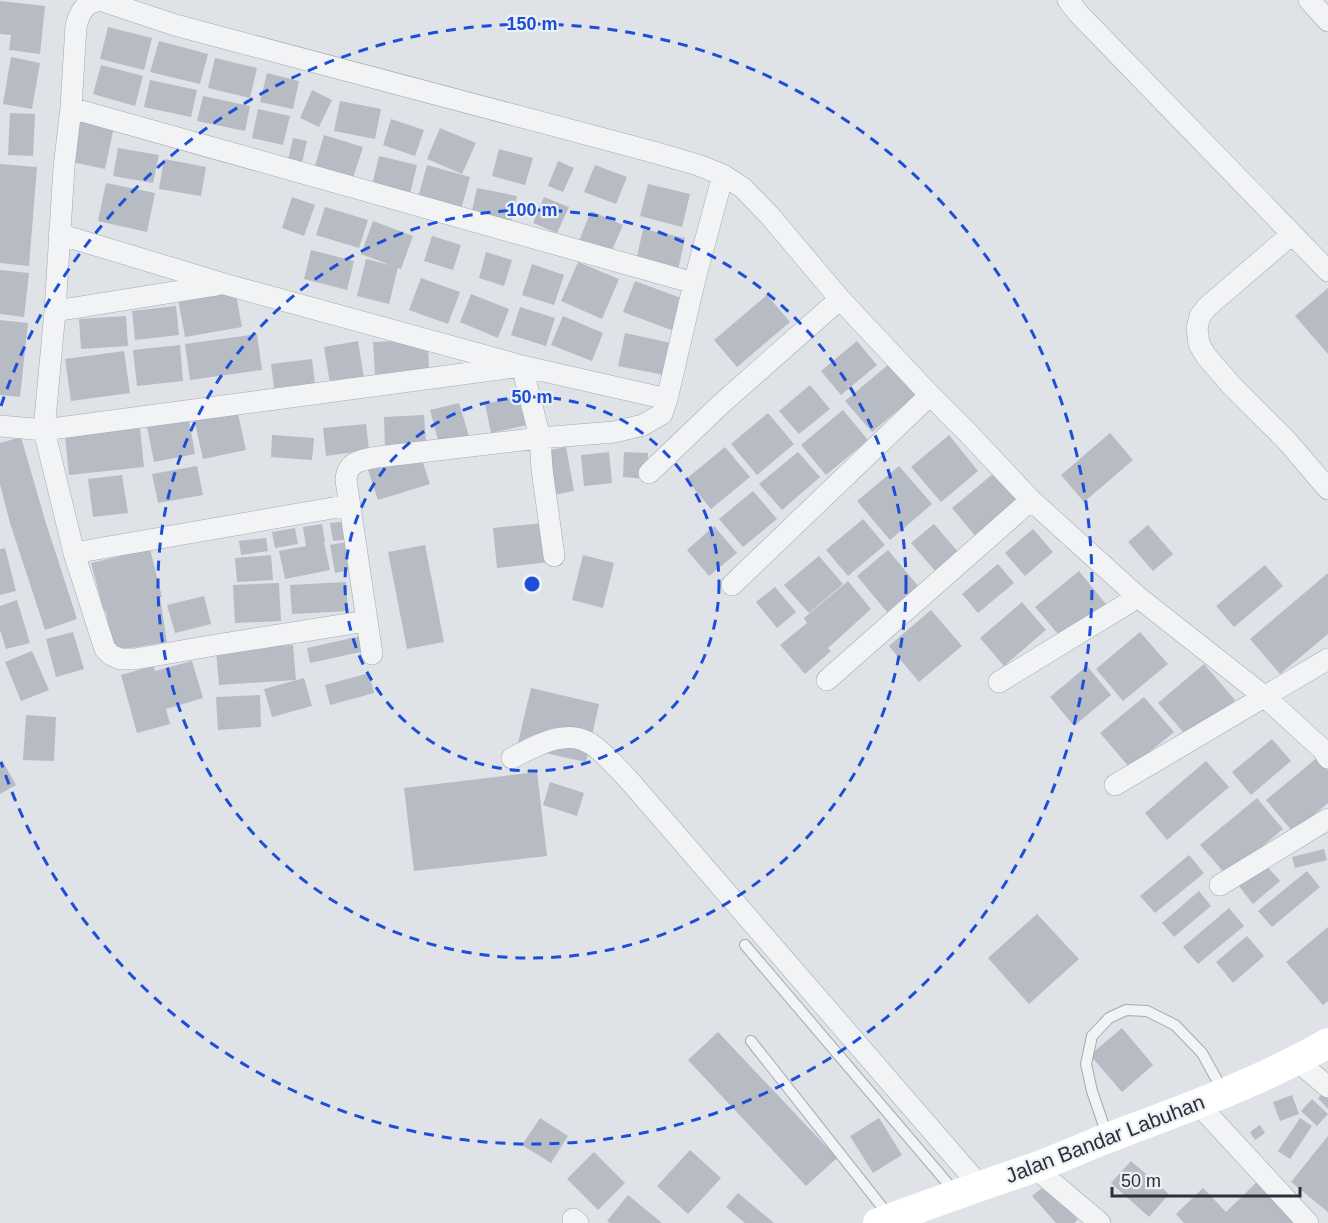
<svg xmlns="http://www.w3.org/2000/svg" width="1328" height="1223" font-family="Arial,sans-serif">
  <style>
    .building { fill: #b7bbc3 }
    .lines { fill: none; stroke-linecap: round; stroke-linejoin: round }
    .service-casing { stroke: #a5a9b0; stroke-width: 12 }
    .minor-casing { stroke: #a5a9b0; stroke-width: 22 }
    .service { stroke: #f1f3f5; stroke-width: 10 }
    .minor { stroke: #f1f3f5; stroke-width: 21 }
    .secondary { stroke: #fff; stroke-width: 30 }
    .ring { fill: none; stroke: #1d4ed8; stroke-width: 3; stroke-dasharray: 10 8 }
    .labels { text-anchor: middle; stroke-width: 4.5; stroke-linejoin: round; paint-order: stroke }
    .street-label { font-size: 21px; fill: #2a303c; stroke: #eef1f4 }
    .centre { fill: #1d4ed8; stroke: #eef1f4; stroke-width: 3 }
    .ring-label { font-size: 18px; text-anchor: middle; font-weight: bold; fill: #1d4ed8; stroke: #eef1f4; stroke-width: 4.5; stroke-linejoin: round; paint-order: stroke }
  </style>
  <rect width="100%" height="100%" fill="#dfe2e7"/>
  <path class="building" d="M0 1 45 6 40 54 9 50 11 35 0 34Z
    M108 27 152 38 144 70 100 59Z
    M159 41 208 54 200 84 150 72Z
    M11 57 40 63 32 109 3 104Z
    M215 58 257 68 250 98 208 88Z
    M101 65 143 76 135 106 93 94Z
    M267 73 299 81 293 109 260 102Z
    M150 80 197 90 191 117 144 107Z
    M312 90 332 100 319 127 300 118Z
    M203 96 250 106 245 131 197 121Z
    M340 101 381 109 375 139 334 131Z
    M258 109 290 116 283 145 252 138Z
    M10 113 35 114 33 156 8 155Z
    M76 118 114 127 105 169 67 161Z
    M391 119 424 130 415 156 383 145Z
    M440 128 476 143 462 174 427 159Z
    M324 135 363 147 351 184 313 172Z
    M293 138 307 141 301 167 287 164Z
    M118 148 159 155 153 183 113 176Z
    M499 149 533 158 525 185 492 176Z
    M379 156 417 165 410 194 372 185Z
    M164 159 206 167 201 196 159 189Z
    M558 161 574 168 563 192 548 186Z
    M0 164 37 167 29 266 0 263Z
    M427 165 470 177 460 213 417 201Z
    M595 165 627 177 616 204 584 192Z
    M106 183 155 193 147 232 98 221Z
    M648 184 690 194 682 227 640 216Z
    M477 188 517 196 511 223 471 215Z
    M292 197 315 205 304 236 282 228Z
    M544 197 569 207 557 233 533 223Z
    M325 207 368 220 359 248 316 235Z
    M591 211 623 225 610 255 579 241Z
    M373 221 413 236 401 269 361 254Z
    M643 229 685 238 677 275 635 266Z
    M432 236 461 245 453 270 424 261Z
    M311 250 354 261 347 290 304 279Z
    M486 252 512 260 504 286 479 278Z
    M366 259 398 267 389 304 357 296Z
    M578 262 619 279 602 319 561 301Z
    M532 264 564 275 554 305 522 295Z
    M0 270 29 273 24 317 0 314Z
    M421 278 460 292 448 324 409 310Z
    M635 281 686 300 674 331 623 312Z
    M1328 288V354L1295 316Z
    M235 289 242 327 185 337 178 299Z
    M471 294 509 309 498 338 460 322Z
    M767 295 790 322 737 367 714 340Z
    M176 306 179 335 135 340 132 311Z
    M520 307 555 318 546 346 511 335Z
    M126 316 128 346 81 349 79 319Z
    M563 316 603 333 592 361 551 345Z
    M0 320 28 323 20 397 0 395Z
    M625 333 671 343 664 375 618 366Z
    M257 334 262 370 190 380 185 344Z
    M428 340 429 372 375 374 373 342Z
    M358 341 364 378 330 384 324 347Z
    M857 341 877 365 841 395 821 371Z
    M180 345 183 381 137 386 133 350Z
    M124 351 130 393 71 401 65 359Z
    M312 359 315 384 274 388 271 364Z
    M889 364 916 395 872 432 845 401Z
    M810 385 830 409 799 434 779 411Z
    M520 396 527 425 491 433 485 404Z
    M459 403 469 436 439 444 430 410Z
    M236 405 246 450 203 459 193 414Z
    M843 410 868 440 826 475 801 445Z
    M768 413 794 444 757 475 731 444Z
    M424 415 426 444 385 447 384 417Z
    M189 420 195 454 154 462 147 427Z
    M366 424 369 450 326 456 323 428Z
    M140 428 144 467 69 475 65 436Z
    M1110 433 1133 460 1084 502 1061 475Z
    M272 435 314 438 312 460 271 457Z
    M949 435 978 471 941 502 911 467Z
    M21 437 45 520 77 619 45 630 10 523 0 484V443Z
    M566 447 574 491 553 495 544 451Z
    M725 447 750 477 711 509 686 479Z
    M609 452 612 483 584 486 581 455Z
    M624 452 648 453 647 479 623 477Z
    M798 452 820 477 782 510 759 484Z
    M420 454 430 484 378 500 368 470Z
    M197 466 203 495 158 503 152 474Z
    M899 466 932 504 890 540 857 501Z
    M994 473 1019 503 977 538 952 508Z
    M122 475 128 513 93 517 88 479Z
    M753 491 777 519 743 547 719 519Z
    M863 519 885 545 848 576 826 550Z
    M348 521 351 539 333 541 330 523Z
    M544 523 549 562 497 568 493 528Z
    M322 524 325 542H324L330 570 285 579 279 551 306 546 303 527Z
    M934 524 959 553 936 572 911 543Z
    M1148 525 1173 554 1153 571 1128 542Z
    M714 526 737 553 709 576 687 550Z
    M295 528 298 544 275 548 272 532Z
    M1033 529 1053 552 1025 576 1005 553Z
    M266 538 268 551 241 555 239 541Z
    M346 542 351 570 335 573 330 545Z
    M425 545 444 642 407 649 388 552Z
    M5 548 16 591 0 595V549Z
    M150 549 162 597H160L167 642 112 651 106 611H104L91 563Z
    M888 550 918 586 887 612 857 576Z
    M271 555 273 580 237 582 235 558Z
    M583 555 614 563 603 608 572 600Z
    M819 556 843 584 809 613 784 585Z
    M998 564 1014 583 978 613 962 594Z
    M1265 565 1283 586 1234 627 1216 606Z
    M1079 571 1106 604 1063 640 1035 607Z
    M1328 573V634L1280 674 1250 639Z
    M848 581 871 609 828 648 831 651 805 674 780 645 807 623 804 618Z
    M346 582 348 611 292 614 290 585Z
    M279 583 281 621 235 623 233 585Z
    M775 587 796 612 777 628 756 602Z
    M204 596 211 624 175 633 167 605Z
    M17 600 30 643 6 649 0 630V606Z
    M1022 602 1046 630 1004 666 980 638Z
    M931 610 962 646 919 682 889 646Z
    M73 632 84 669 56 677 46 639Z
    M1140 632 1168 664 1123 701 1096 669Z
    M361 636 365 651 310 663 307 648Z
    M293 645 296 680 219 685 216 650Z
    M32 651 49 690 21 701 5 662Z
    M192 661 203 698 166 709 170 724 137 733 121 675 153 666 155 671Z
    M1204 664 1235 700 1189 739 1158 703Z
    M1087 666 1111 695 1074 726 1050 697Z
    M369 673 374 693 330 705 325 685Z
    M304 678 312 706 272 717 264 689Z
    M531 688 599 704 586 762 517 747Z
    M260 695 261 727 218 730 216 697Z
    M1144 697 1174 732 1130 768 1100 733Z
    M26 715 56 717 54 761 23 760Z
    M1272 739 1291 761 1251 795 1232 772Z
    M1318 757 1328 770V803L1293 832 1266 800Z
    M2 760 16 785 0 794V762Z
    M1206 761 1229 787 1167 840 1145 813Z
    M537 772 547 856 414 871 404 788Z
    M550 782 584 793 577 816 543 805Z
    M1257 798 1283 829 1227 876 1200 845Z
    M1324 849 1327 860 1295 868 1292 857Z
    M1189 855 1204 873 1155 913 1140 896Z
    M1264 863 1280 881 1253 904 1238 885Z
    M1307 871 1320 887 1272 927 1258 911Z
    M1199 891 1211 906 1174 937 1162 923Z
    M1229 908 1244 926 1198 964 1183 947Z
    M1037 914 1079 959 1029 1004 988 958Z
    M1328 927V1001L1323 1005 1286 962Z
    M1247 936 1264 956 1233 983 1216 962Z
    M1122 1028 1153 1065 1122 1092 1090 1055Z
    M718 1032 837 1158 806 1186 688 1060Z
    M1328 1088V1109L1318 1098Z
    M1292 1095 1299 1114 1280 1121 1273 1102Z
    M1312 1099 1328 1114 1317 1126 1301 1111Z
    M540 1118 568 1136 551 1163 522 1145Z
    M879 1118 902 1155 873 1173 850 1136Z
    M1300 1118 1312 1126 1290 1159 1278 1151Z
    M1260 1125 1265 1133 1255 1140 1250 1132Z
    M1328 1136V1212L1291 1182Z
    M690 1150 721 1178 688 1214 657 1186Z
    M594 1152 625 1183 598 1210 567 1179Z
    M1131 1161 1169 1194 1149 1217 1111 1183Z
    M1259 1180 1297 1219 1293 1223H1184L1176 1214 1203 1188 1226 1212Z
    M1047 1184 1078 1220 1074 1223H1056L1032 1196Z
    M738 1193 774 1223H745L726 1207Z
    M628 1195 662 1223H610L607 1221Z"/>
  <g class="lines">
    <defs>
      <path id="service" d="M745 945 955 1192
        M751 1041 890 1217
        M1107 1135 1092 1091 1086 1064 1092 1036 1109 1018 1126 1010 1147 1011 1175 1025 1202 1053 1223 1091"/>
      <path id="minor" d="M1068 0 1078 13 1328 271
        M1309 0 1328 21
        M71 108 694 283
        M59 234 224 284 522 366 667 399
        M1292 234 1207 307 1200 316 1197 328 1199 344 1206 356 1232 386 1287 441 1328 489
        M55 311 217 285
        M0 426 44 430 522 366 540 438 542 469 554 556
        M649 473 721 404 840 299
        M74 553 350 505
        M732 585 930 395
        M367 621 210 646 135 659H120L111 655 105 649 74 553 44 430 55 311 64 167 71 108 76 26C80 11 85 3 100 0L175 25 653 152 698 165 723 175 743 188 770 216 840 299 930 395 968 433 1031 500 1138 597 1265 697 1323 750 1328 758
        M372 654 346 480C347 461 362 460 378 457L540 438 614 432 643 425 662 414 667 399 694 283 723 175
        M827 680 1031 500
        M999 682 1138 597
        M512 758C534 747 566 727 591 744 605 753 616 767 628 779L980 1186
        M1115 785 1328 659
        M1220 885 1328 819
        M1296 1060 1328 1087
        M1199 1105 1308 1223
        M1034 1167 1100 1223
        M573 1219 578 1223"/>
    </defs>
    <use href="#service" class="service-casing"/>
    <use href="#minor" class="minor-casing"/>
    <use href="#service" class="service"/>
    <use href="#minor" class="minor"/>
    <path class="secondary" d="M878 1223C929 1204 981 1186 1033 1168 1059 1159 1084 1147 1110 1137 1185 1109 1258 1083 1328 1043"/>
  </g>
  <g class="ring">
    <circle cx="532" cy="584" r="187"/>
    <circle cx="532" cy="584" r="374"/>
    <path d="M1 406A560 560 0 1 1 1 762"/>
  </g>
  <g class="labels">
    <g class="street-label">
      <text transform="translate(1105 1139) rotate(-21)" y="7">Jalan Bandar Labuhan</text>
    </g>
  </g>
  <circle cx="532" cy="584" r="9" class="centre"/>
  <g class="ring-label">
    <text x="532" y="30">150 m</text>
    <text x="532" y="216">100 m</text>
    <text x="532" y="403">50 m</text>
  </g>
  <path d="M1112 1187v9h188v-9" fill="none" stroke="#2a303c" stroke-width="3"/>
  <text x="1121" y="1187" font-size="18" fill="#2a303c" stroke="#eef1f4" stroke-width="4.5" paint-order="stroke">50 m</text>
</svg>
